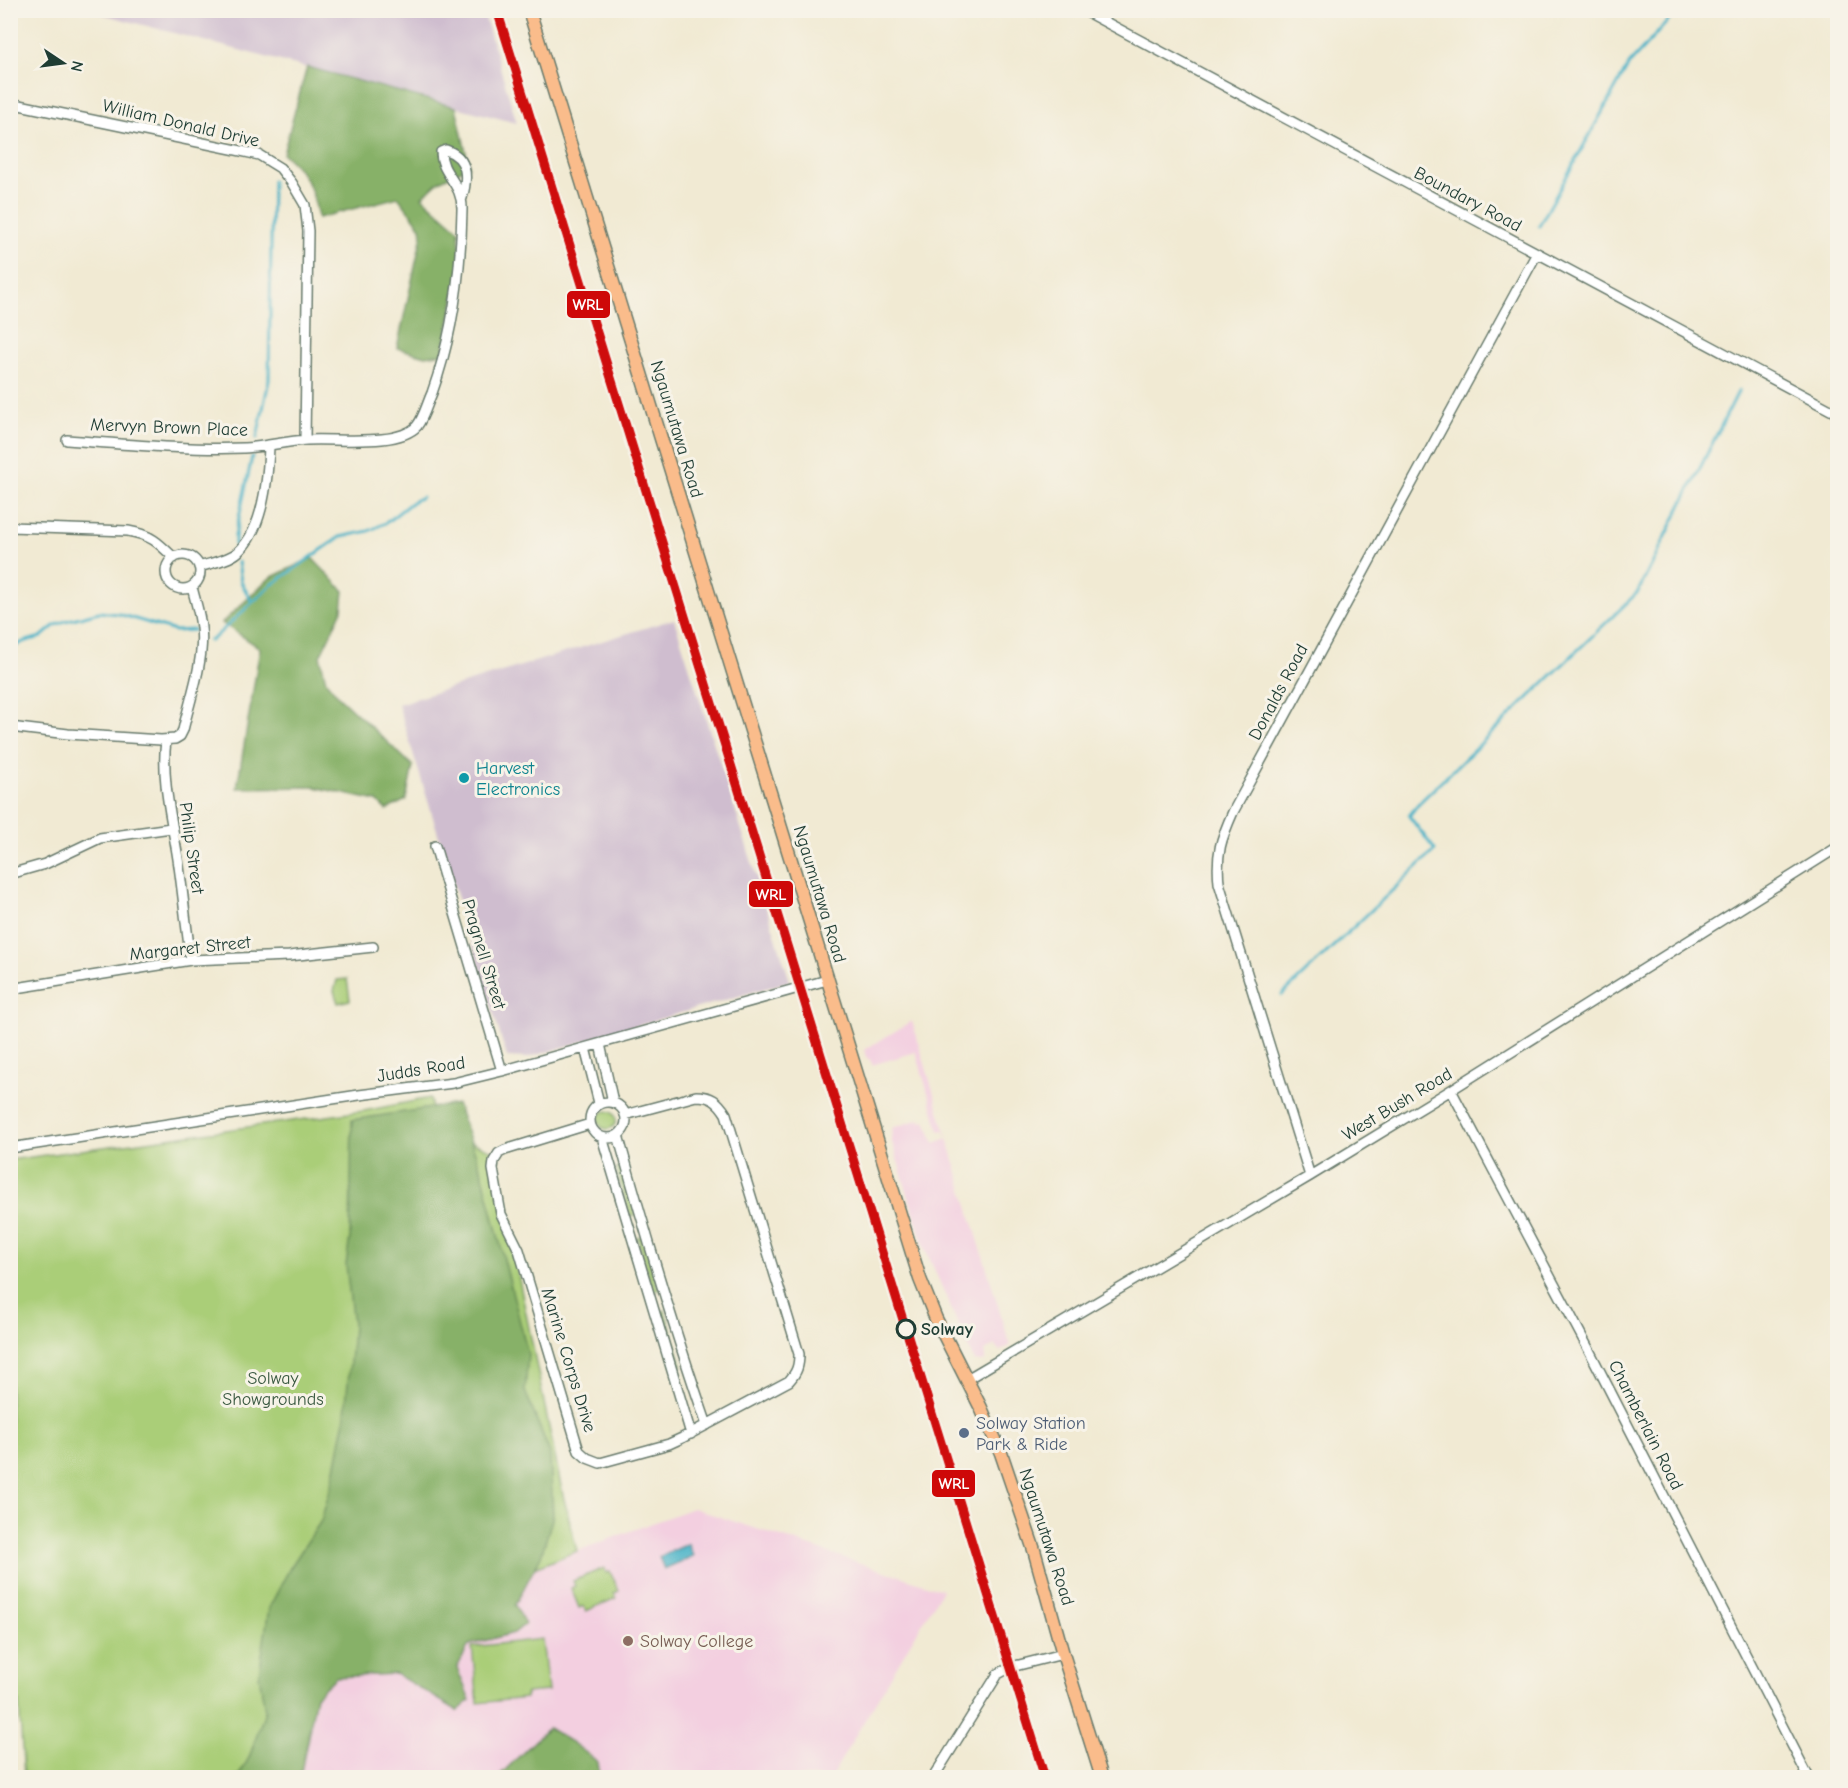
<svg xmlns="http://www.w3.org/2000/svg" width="1848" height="1788" font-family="'Comic Neue',sans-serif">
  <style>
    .built { fill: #f3cfe0 }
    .industrial { fill: #cfbdcf }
    .green { fill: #aace78; stroke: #648656; stroke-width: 1.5 }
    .forest { fill: #87b168; stroke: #53774e; stroke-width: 1.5 }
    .water { fill: #4ab3c8; stroke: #34787e; stroke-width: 1.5 }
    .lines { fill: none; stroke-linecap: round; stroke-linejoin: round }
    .stream { stroke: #4ab3c8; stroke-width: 3 }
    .minor-casing { stroke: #687a6c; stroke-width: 12 }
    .major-casing { stroke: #687a6c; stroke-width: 15 }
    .minor { stroke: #fff; stroke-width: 9 }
    .major { stroke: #fabc8b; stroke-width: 12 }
    .rail-1-casing { stroke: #f7f3e8; stroke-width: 14 }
    .rail-1 { stroke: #ce0808; stroke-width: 9 }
    .culture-dot { fill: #0f9aa8; stroke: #f7f3e8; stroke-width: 2 }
    .stop-dot { fill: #f7f3e8; stroke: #1f3d34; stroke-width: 3 }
    .service-dot { fill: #5c6f8a; stroke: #f7f3e8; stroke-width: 2 }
    .education-dot { fill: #8d6e63; stroke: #f7f3e8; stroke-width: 2 }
    .labels { text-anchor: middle; stroke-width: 6; stroke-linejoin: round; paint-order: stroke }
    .street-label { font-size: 18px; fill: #1f3d34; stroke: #f7f3e8 }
    .culture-label { font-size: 18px; fill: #0d838f; stroke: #f7f3e8; text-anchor: start }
    .stop-label { font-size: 18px; font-weight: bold; fill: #1f3d34; stroke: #f7f3e8; text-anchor: start }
    .park-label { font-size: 18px; fill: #3b5a42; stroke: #f7f3e8 }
    .service-label { font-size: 18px; fill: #4e5e75; stroke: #f7f3e8; text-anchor: start }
    .education-label { font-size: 18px; fill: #785e54; stroke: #f7f3e8; text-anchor: start }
    .line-badge { stroke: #f7f3e8; stroke-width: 2 }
    .badge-label { font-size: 16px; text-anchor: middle; font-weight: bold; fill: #fff }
  </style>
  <rect width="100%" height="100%" fill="#f7f3e8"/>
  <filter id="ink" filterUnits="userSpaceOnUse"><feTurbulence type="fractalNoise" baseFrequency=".0167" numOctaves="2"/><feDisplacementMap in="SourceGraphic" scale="12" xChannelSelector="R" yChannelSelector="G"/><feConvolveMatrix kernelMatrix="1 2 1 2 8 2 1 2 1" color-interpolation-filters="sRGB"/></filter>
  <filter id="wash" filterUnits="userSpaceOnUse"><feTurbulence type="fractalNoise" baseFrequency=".008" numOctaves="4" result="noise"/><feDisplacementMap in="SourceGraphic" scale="24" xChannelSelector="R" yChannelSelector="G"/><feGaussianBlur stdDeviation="1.35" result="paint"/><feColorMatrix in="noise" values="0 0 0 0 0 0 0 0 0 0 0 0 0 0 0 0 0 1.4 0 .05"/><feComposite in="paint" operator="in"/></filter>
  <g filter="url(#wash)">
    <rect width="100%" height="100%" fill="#f1ead3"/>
    <path class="built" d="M912 1021 1010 1345 1000 1351 994 1345 990 1348 985 1351 986 1360 983 1362 974 1361 924 1246 891 1139 892 1128 920 1119 921 1122 926 1120 934 1144 947 1138 944 1130 939 1131 916 1052 872 1065 871 1061 866 1057 864 1050Z
      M693 1508 942 1590 831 1777 264 1778 297 1656 392 1625 577 1551Z"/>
    <path class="industrial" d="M90 11H483L517 123Z
      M674 619 790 981 526 1058 507 1057 398 704Z"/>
    <path class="green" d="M347 979 350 1000 338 1003 334 991 337 980Z
      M430 1098 439 1146 468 1141 493 1151 562 1491 577 1551 392 1625 297 1656 264 1777H24L19 1702H10V1160L364 1111Z
      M598 1120a9 9 0 1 1 18 0a9 9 0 1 1-18 0Z
      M621 1167 636 1215 630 1216 616 1169Z
      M642 1236 659 1290 653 1291 637 1237Z
      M665 1310 682 1365 677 1366 660 1312Z
      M604 1568 606 1573 610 1572 619 1591 614 1593 616 1598 586 1611 583 1606 579 1608 571 1588 575 1586 573 1581Z
      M542 1639 548 1691 526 1693V1698L478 1703 472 1647Z"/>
    <path class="forest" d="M307 67 456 107 469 166 439 181 422 197 459 230 461 267 443 353 426 356 397 348 422 235 421 227 398 197 318 218C313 188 307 174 283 154Z
      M312 558 344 591 342 610 320 656 326 681 339 697 413 766 406 800 386 810 377 801 314 787 237 788 260 648 222 623 270 578Z
      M457 1104 482 1172 528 1354 525 1391 550 1453 553 1516 541 1556 515 1605 525 1624 514 1633 469 1645 457 1668 470 1700 458 1711 396 1674 336 1677 316 1696 300 1777H238L249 1758 265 1711 259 1675 269 1608 290 1568 321 1521 333 1479 344 1424 352 1341 353 1324 346 1265 350 1237 352 1120Z
      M548 1728 573 1743 598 1762 600 1777H498Z"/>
    <path class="water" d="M688 1544 693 1556 664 1569 659 1557Z"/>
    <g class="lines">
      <path class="stream" d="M1539 226 1629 64 1678 10
        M257 438 269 380 272 181
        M235 546V536L252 457
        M238 562 241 582 252 602
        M209 640H212L270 586 340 537 369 531 387 522 412 502 422 497
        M10 649 23 642 41 637 54 626 65 621 99 612 119 614 175 631 194 630
        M1282 995 1435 850 1409 816 1418 804 1638 592 1739 390"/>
    </g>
  </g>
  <g filter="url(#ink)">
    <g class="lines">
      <defs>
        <path id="minor" d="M1083 10 1838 414
          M10 103 232 149 259 155 280 168 292 183 305 205 308 231 305 440
          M67 440C125 444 185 450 244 448 265 447 286 441 307 440 335 438 398 447 417 426 424 417 427 404 432 393 453 335 461 271 462 210 463 183 441 175 441 152L446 150C469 158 468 178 462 198
          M10 527 128 531C151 535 158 542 174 558
          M166 572a17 17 0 1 1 34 0a17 17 0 1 1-34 0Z
          M199 567C211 563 229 560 238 552 264 529 268 477 269 446
          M10 727 68 734 161 740 175 739 180 736 183 730C190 699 205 659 201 628 200 614 195 600 192 587
          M166 740C161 780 172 820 178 859 183 893 186 927 191 960
          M435 846 502 1071
          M10 874 45 864 100 838 171 828
          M10 989 191 960 289 956 373 947
          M600 1044 613 1102
          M585 1048 599 1103
          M1451 1090 1590 1352 1809 1778
          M590 1120a18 18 0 1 1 36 0a18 18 0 1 1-36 0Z
          M590 1124 505 1150 499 1153 494 1161 493 1169 501 1214 519 1250 579 1451 587 1458 600 1463 669 1444 682 1438 789 1381C797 1372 799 1366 799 1354L726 1114C718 1101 711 1096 696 1096L625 1115
          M618 1135C645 1232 674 1330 707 1425
          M602 1137 691 1434
          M10 1148 359 1095 453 1083 502 1071 827 980
          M1310 1176 1219 883C1216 853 1221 839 1233 812L1536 255
          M967 1379 1310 1176 1451 1090 1838 847
          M933 1778 998 1674 1011 1667 1063 1654"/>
        <path id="major" d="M529 10 920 1279 936 1319 981 1408 1001 1453 1034 1550 1063 1654 1102 1778"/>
      </defs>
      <use href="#minor" class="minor-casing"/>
      <use href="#major" class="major-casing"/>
      <use href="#minor" class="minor"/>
      <use href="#major" class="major"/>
      <defs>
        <path id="rail-1" d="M497 10 1045 1778"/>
      </defs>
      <use href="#rail-1" class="rail-1-casing"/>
      <use href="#rail-1" class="rail-1"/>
    </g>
  </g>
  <circle class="culture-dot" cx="464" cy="778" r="6"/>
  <circle class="stop-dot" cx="906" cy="1329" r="9"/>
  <circle class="service-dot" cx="964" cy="1433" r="6"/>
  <circle class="education-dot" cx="628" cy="1641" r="6"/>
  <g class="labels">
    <g class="street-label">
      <text transform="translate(181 123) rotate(13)" y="6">William Donald Drive</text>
      <text transform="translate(1468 199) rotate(28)" y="6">Boundary Road</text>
      <text transform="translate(169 427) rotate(2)" y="6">Mervyn Brown Place</text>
      <text transform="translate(677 429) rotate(73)" y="6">Ngaumutawa Road</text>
      <text transform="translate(1278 692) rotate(-62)" y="6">Donalds Road</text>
      <text transform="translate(192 848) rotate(82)" y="6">Philip Street</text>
      <text transform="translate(820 894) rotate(73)" y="6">Ngaumutawa Road</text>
      <text transform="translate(190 948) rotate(-6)" y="6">Margaret Street</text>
      <text transform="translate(484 954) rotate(73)" y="6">Pragnell Street</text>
      <text transform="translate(421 1069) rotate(-9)" y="6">Judds Road</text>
      <text transform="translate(1397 1104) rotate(-31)" y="6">West Bush Road</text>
      <text transform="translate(569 1360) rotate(73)" y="6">Marine Corps Drive</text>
      <text transform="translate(1646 1425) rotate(63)" y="6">Chamberlain Road</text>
      <text transform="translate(1047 1537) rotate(72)" y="6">Ngaumutawa Road</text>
    </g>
    <g class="culture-label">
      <text x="476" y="774">Harvest<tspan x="476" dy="21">Electronics</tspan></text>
    </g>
    <g class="stop-label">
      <text x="921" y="1335">Solway</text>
    </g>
    <g class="park-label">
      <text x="273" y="1384">Solway<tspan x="273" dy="21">Showgrounds</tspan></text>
    </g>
    <g class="service-label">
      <text x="976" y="1429">Solway Station<tspan x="976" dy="21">Park &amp; Ride</tspan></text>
    </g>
    <g class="education-label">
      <text x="640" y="1647">Solway College</text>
    </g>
  </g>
  <g class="line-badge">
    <rect x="566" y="290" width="45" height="29" rx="6" fill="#ce0808"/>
    <rect x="748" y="880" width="46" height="28" rx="6" fill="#ce0808"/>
    <rect x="931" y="1469" width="45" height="29" rx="6" fill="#ce0808"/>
  </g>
  <g class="badge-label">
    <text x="588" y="310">WRL</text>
    <text x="771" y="900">WRL</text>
    <text x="954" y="1489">WRL</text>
  </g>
  <rect width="1848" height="1788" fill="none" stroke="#f7f3e8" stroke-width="36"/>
  <g transform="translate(63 63) rotate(103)" stroke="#f7f3e8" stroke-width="4.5" paint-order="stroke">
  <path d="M0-4.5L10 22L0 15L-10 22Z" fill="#1f3d34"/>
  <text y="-9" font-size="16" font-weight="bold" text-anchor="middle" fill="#1f3d34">N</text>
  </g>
</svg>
